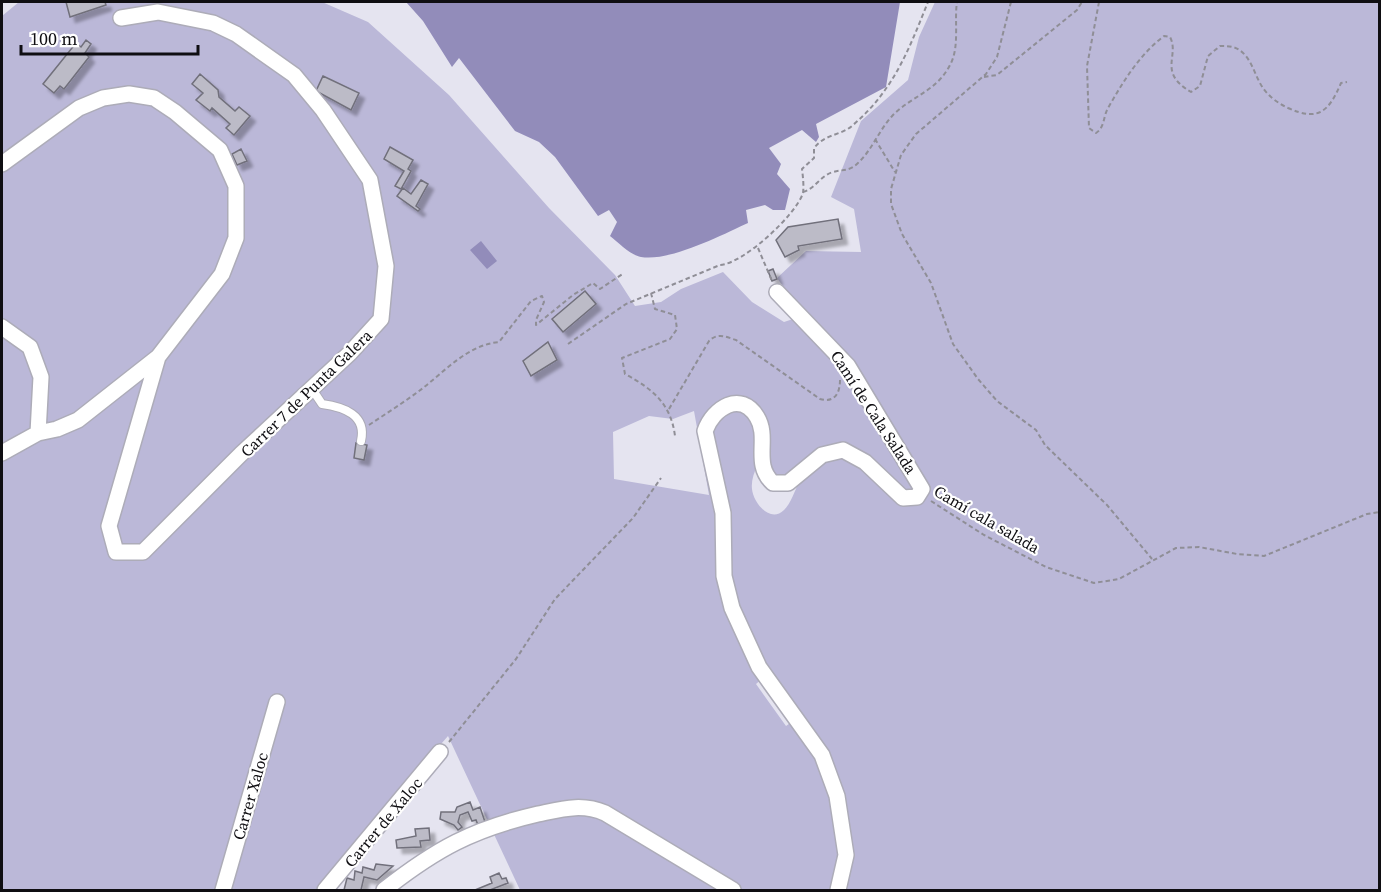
<svg xmlns="http://www.w3.org/2000/svg" width="1381" height="892" font-family="'Source Serif 4',serif">
  <style>
    .green { fill: #bbb8d8; fill-rule: evenodd }
    .water { fill: #928cba }
    .building { fill: #bcbbc7; stroke: #71707b; stroke-width: 1.5; filter: url(#shadow) }
    .lines { fill: none; stroke-linecap: round; stroke-linejoin: round }
    .service-casing { stroke: #adacb8; stroke-width: 10 }
    .minor-casing { stroke: #adacb8; stroke-width: 18 }
    .path { stroke: #8f8e96; stroke-width: 2; stroke-dasharray: 4.5 3; stroke-linecap: butt }
    .service { stroke: #fff; stroke-width: 8 }
    .minor { stroke: #fff; stroke-width: 15 }
    .labels { text-anchor: middle; stroke-width: 4.5; stroke-linejoin: round; paint-order: stroke }
    .street-label { font-size: 16px; fill: #0f0e12; stroke: #fff }
  </style>
  <defs>
    <filter id="shadow"><feDropShadow dx="5.5" dy="5.5" stdDeviation="1.5" flood-color="#0004"/></filter>
  </defs>
  <rect width="100%" height="100%" fill="#e5e4f0"/>
  <path class="green" d="M19 2H322L368 22 449 95 549 208 615 275 635 306 661 302 681 289 723 272 752 302 784 322 796 318 798 307 777 278 806 251 861 252 854 209 831 197 861 121 908 80 919 37 935 2H1379V890H520L448 736 383 811 321 890H2V16ZM694 411 709 495 614 479 613 432 649 416 673 419ZM757 466 787 488 800 481C795 489 791 504 784 510 770 524 753 502 752 489 751 481 754 473 757 466ZM763 678 793 721 786 726 756 684Z"/>
  <path class="water" d="M406 2H900L886 87 816 124 819 137 816 142 802 130 769 148 781 164 777 174 790 189 785 210H773L765 205 746 210 748 223C722 235 669 262 641 257 630 255 619 243 610 236L617 222 609 210 598 216 555 157 539 142 515 131 459 58 452 67 423 21Z
    M481 241 497 261 487 269 470 250Z"/>
  <path class="building" d="M66 2H105L106 5 70 17Z
    M86 40 91 44 85 53 89 57 64 89 60 86 54 93 43 84 76 43 81 47Z
    M200 74 218 90 219 97 235 111 239 107 250 116 234 135 226 128 230 124 212 108 210 111 196 100 203 93 192 84Z
    M323 76 359 93 351 110 316 91Z
    M390 147 413 160 408 169 411 171 401 189 395 186 404 171 384 159Z
    M241 149 247 161 237 165 232 154Z
    M421 180 428 184 416 206 420 209 418 211 397 196 403 188 411 194Z
    M838 219 842 239 798 246 799 250 785 257 776 240 788 227Z
    M773 269 777 279 772 281 768 271Z
    M585 291 596 304 563 332 552 319Z
    M548 342 557 360 531 376 523 361Z
    M356 443 367 445 364 460 354 458Z
    M470 802 473 810 480 807 485 822 478 825 476 820 472 821 468 812 460 815 458 822 462 827 458 830 454 825 440 819 441 812H455L457 807Z
    M429 828 430 840 420 841 421 847 397 848 396 840 416 836 415 829Z
    M376 864 393 866 377 880 364 877 361 890H344L347 878 354 880 355 871 362 873 363 867 374 870Z
    M499 873 502 879 506 878 508 883 490 890H475L492 883 490 877Z"/>
  <g class="lines">
    <defs>
      <path id="service" d="M312 389 322 404C344 407 367 415 361 441"/>
      <path id="minor" d="M121 18 158 12 213 23 236 34 294 75 323 110 370 180 386 266 381 319 350 353 241 454 143 552H116L109 526 158 357
        M2 164 79 108 103 98 129 94 154 98 175 112 220 150 236 186V238L222 274 158 357 78 420 57 429 38 433 2 453
        M777 292 848 366 922 489 917 497 903 498 865 462 843 450 822 455 788 483H773C752 464 770 438 757 417 741 390 713 408 705 431L723 513 724 576 732 608 759 667 822 755 837 796 846 855 838 890
        M2 327 30 347 41 377 38 433
        M223 890 277 702
        M325 890 440 752
        M384 890C436 849 473 829 538 814 562 809 582 803 605 813L733 890"/>
    </defs>
    <use href="#service" class="service-casing"/>
    <use href="#minor" class="minor-casing"/>
    <path class="path" d="M1011 2 997 57 986 74 916 134 901 155 891 189V204L902 234 931 283 953 344 978 379 997 401 1036 430 1045 445 1107 505 1152 559
      M1099 2 1087 66 1089 128 1096 133C1105 127 1103 117 1108 108 1123 82 1139 55 1164 36L1170 37C1180 56 1157 72 1191 92L1200 86 1208 56 1220 46C1230 46 1237 46 1245 55 1253 64 1256 78 1263 88 1269 97 1278 103 1288 108 1319 122 1329 111 1341 83L1347 82
      M984 77 997 75 1077 10 1082 2
      M875 139 895 172
      M803 192C815 189 821 175 833 172 843 169 849 172 858 163 872 150 879 130 893 115 912 96 937 91 950 65 960 47 954 21 957 2
      M758 248 772 281
      M651 293 655 309 675 315 677 329 670 339 622 358 625 374C653 389 671 404 675 436
      M568 344 626 304 720 265C743 264 796 215 803 193 804 186 803 177 802 169L814 158V148C826 133 841 136 853 125 894 90 909 49 928 2
      M669 409 709 341C718 332 726 337 736 340L820 399C834 403 840 394 840 380
      M369 425C387 413 406 401 423 388 446 370 468 345 499 342L531 301 542 296 544 302 536 320V325L573 295 593 283 600 289 624 273
      M931 501 984 535 1046 567 1094 583 1119 579 1176 548 1199 547 1237 554 1264 556 1367 514 1380 512
      M449 742 516 659 555 599 633 518 661 478"/>
    <use href="#service" class="service"/>
    <use href="#minor" class="minor"/>
  </g>
  <g class="labels">
    <g class="street-label">
      <text transform="translate(306 393) rotate(-44)" y="6">Carrer 7 de Punta Galera</text>
      <text transform="translate(874 412) rotate(57)" y="6">Camí de Cala Salada</text>
      <text transform="translate(987 519) rotate(30)" y="6">Camí cala salada</text>
      <text transform="translate(250 796) rotate(-74)" y="6">Carrer Xaloc</text>
      <text transform="translate(383 822) rotate(-50)" y="6">Carrer de Xaloc</text>
    </g>
  </g>
  <rect width="1381" height="892" fill="none" stroke="#0f0e12" stroke-width="6"/>
  <path d="M21 45v9h177v-9" fill="none" stroke="#0f0e12" stroke-width="3"/>
  <text x="30" y="45" font-size="18" fill="#0f0e12" stroke="#ffffff" stroke-width="4.5" paint-order="stroke">100 m</text>
</svg>
